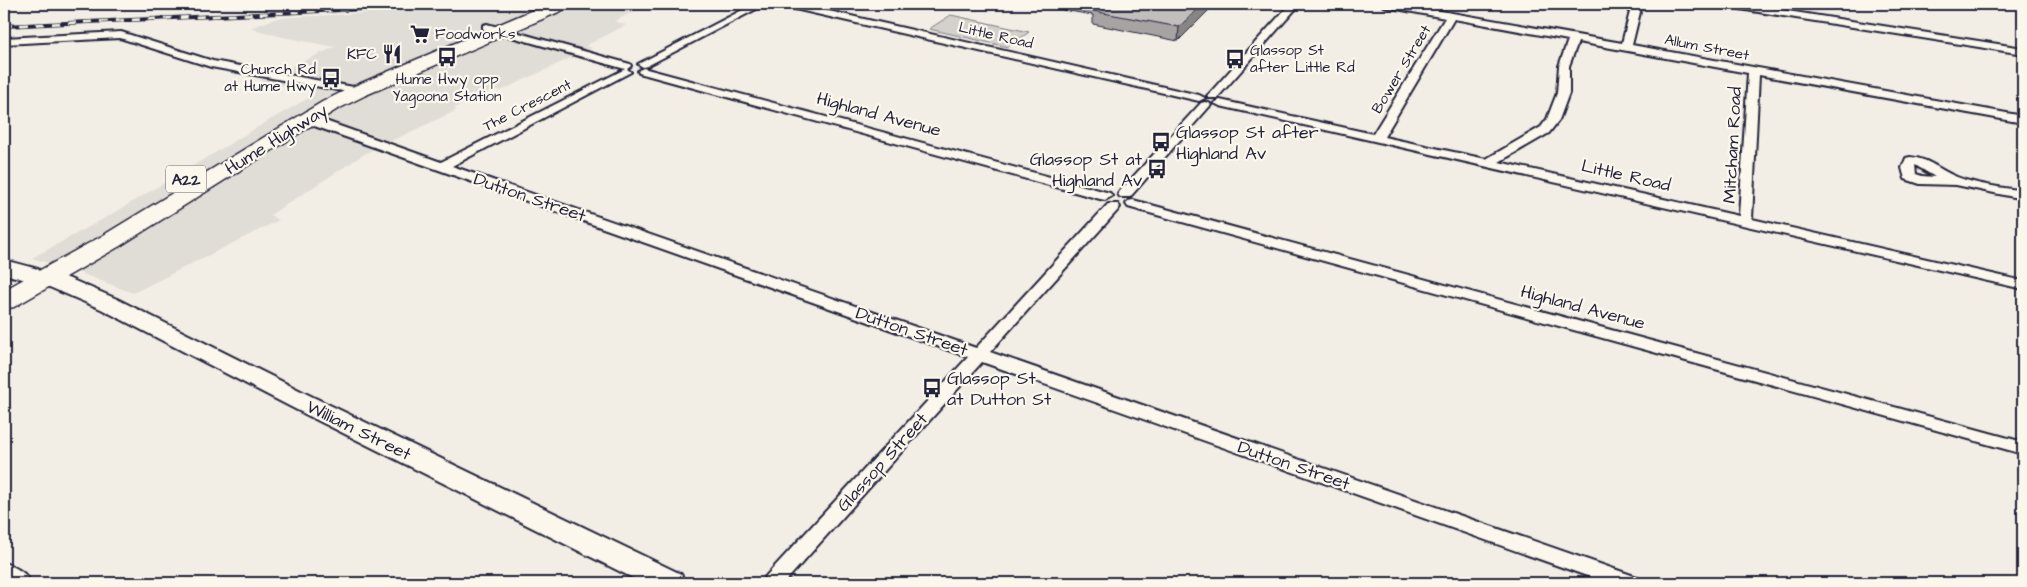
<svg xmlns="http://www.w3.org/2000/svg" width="2027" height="587" font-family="'Architects Daughter',sans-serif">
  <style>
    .built { fill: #e0dcd6 }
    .green { fill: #d4d1cc; stroke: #7b7a84 }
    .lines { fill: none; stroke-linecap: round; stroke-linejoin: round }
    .street-casing { stroke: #22223b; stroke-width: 4 }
    .secondary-casing { stroke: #22223b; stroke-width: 4 }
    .highway-casing { stroke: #22223b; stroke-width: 3 }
    .street { fill: #fbf7ec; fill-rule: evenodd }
    .secondary { fill: #fbf7ec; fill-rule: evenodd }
    .highway { fill: #fbf7ec; fill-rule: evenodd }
    .rail-casing { stroke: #22223b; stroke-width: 4 }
    .rail { stroke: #fbf7ec; stroke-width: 2.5; stroke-dasharray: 8; stroke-linecap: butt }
    .wall { fill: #a7a3a3; stroke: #22223b }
    .shaded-wall { fill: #888585; stroke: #22223b }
    .building { fill: #c2bebe; stroke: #22223b }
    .labels { text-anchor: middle; stroke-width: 4.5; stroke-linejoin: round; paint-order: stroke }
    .far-poi-label { font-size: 15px; fill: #22223b; stroke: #fbf7ec; text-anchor: start }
    .far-street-label { font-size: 15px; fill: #22223b; stroke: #fbf7ec }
    .shield { fill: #fbf7ec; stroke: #636270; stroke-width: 1 }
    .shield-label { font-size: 16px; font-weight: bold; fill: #22223b }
    .street-label { font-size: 18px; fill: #22223b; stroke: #fbf7ec }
    .poi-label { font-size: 18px; fill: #22223b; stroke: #fbf7ec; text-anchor: start }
  </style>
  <rect width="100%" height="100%" fill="#f2eee5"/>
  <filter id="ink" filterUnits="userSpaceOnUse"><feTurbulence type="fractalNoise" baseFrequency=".02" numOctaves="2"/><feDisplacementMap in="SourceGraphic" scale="10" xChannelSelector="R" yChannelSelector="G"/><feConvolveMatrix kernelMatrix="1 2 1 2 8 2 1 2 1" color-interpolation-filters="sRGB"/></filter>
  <g filter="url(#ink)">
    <path class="built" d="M530 4H651L614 21 626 25 585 46 592 48 500 91 494 89 454 108 457 110 366 153 270 215 279 220 133 293 83 274 32 258 107 217 275 117 314 95V91L259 81 335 47 283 37 250 28 277 18Z"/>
    <path class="green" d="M951 15 1029 32 1008 47 929 29Z"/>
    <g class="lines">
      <defs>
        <path id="street" d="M100 4H114L109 7H101Z
          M754 4H766L647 66 643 67 638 64Z
          M781 4H798L1199 95 1205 98 1199 101 786 7Z
          M1290 4H1300L1217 98H1209L1207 96 1209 94Z
          M1381 4H1401L1622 43 1632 4H1642L1632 45 2023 116V123L1759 75 1752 219 2023 281V289L1220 106 1214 103 1220 100 1373 134 1445 18 1386 7ZM1454 19 1568 40 1559 66 1557 93 1547 119 1541 127 1486 159 1384 137ZM1578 42 1748 73 1739 216 1499 162 1549 133 1559 120 1569 93V66Z
          M1722 4H1744L2023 48V54L1727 7Z
          M487 24 630 64 631 66 627 69 631 72 452 166 976 348 1108 204H1118L1120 207 1118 210 990 352 1637 577 1640 583H1607L982 362 784 583H762L765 577 968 357 303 122 301 119 303 116H311L441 162 625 69 483 29V25Z
          M121 32 213 61 359 88 365 91 359 94 211 67 120 38 4 44V38Z
          M643 68 1110 193 1112 196 1105 200 1100 199 639 73 638 71Z
          M1205 102 1209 103 1211 105 1209 107 1130 197H1120L1118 194 1120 191 1201 103Z
          M1910 157C1928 158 1941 171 1957 177 1978 185 2001 187 2023 191V199L1956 185 1920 184 1905 179 1902 168 1906 158ZM1915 165 1935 177 1922 176 1916 174Z
          M1133 200 2023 442V454L1128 207 1126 204 1128 201Z
          M4 563C14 566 27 573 31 583H6L4 582Z"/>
        <path id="secondary" d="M4 260 38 269 40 273 48 271 56 273 117 299 313 397 681 574 685 583H643L295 409 101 309 40 283 37 279 30 281 4 274Z"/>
        <path id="highway" d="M547 4H571L568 8 366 95 336 110 120 246 14 307 4 309V290L102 236 322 102 352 87Z"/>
      </defs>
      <use href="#street" class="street-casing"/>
      <use href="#secondary" class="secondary-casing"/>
      <use href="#highway" class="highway-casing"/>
      <use href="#street" class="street"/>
      <use href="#secondary" class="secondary"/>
      <use href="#highway" class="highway"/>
      <defs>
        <path id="rail" d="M4 26 467 4"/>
      </defs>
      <use href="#rail" class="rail-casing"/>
      <use href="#rail" class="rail"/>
    </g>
    <path class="wall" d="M1063 4H1215L1178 41 1093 24V15L1063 10Z"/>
    <path class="shaded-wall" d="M1203 4H1215L1178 41 1179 27Z"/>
    <path class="building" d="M1101 4H1203L1179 27 1093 11Z"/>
  </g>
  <defs>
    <symbol id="supermarket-bare" viewBox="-9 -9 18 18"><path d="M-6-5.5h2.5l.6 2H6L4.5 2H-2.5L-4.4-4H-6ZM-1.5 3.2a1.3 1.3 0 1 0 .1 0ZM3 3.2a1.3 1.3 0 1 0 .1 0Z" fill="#22223b" stroke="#fbf7ec" stroke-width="2.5" paint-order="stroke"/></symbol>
    <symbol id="restaurant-bare" viewBox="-9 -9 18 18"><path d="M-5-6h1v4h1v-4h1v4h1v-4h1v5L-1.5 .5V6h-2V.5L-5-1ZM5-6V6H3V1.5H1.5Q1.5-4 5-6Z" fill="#22223b" stroke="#fbf7ec" stroke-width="2.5" paint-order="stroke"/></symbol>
    <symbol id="bus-bare" viewBox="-9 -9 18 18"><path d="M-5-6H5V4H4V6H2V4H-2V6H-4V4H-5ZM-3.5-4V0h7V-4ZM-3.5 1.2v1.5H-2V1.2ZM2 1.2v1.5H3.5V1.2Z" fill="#22223b" stroke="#fbf7ec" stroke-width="2.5" paint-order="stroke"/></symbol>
  </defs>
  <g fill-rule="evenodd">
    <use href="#supermarket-bare" x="406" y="20" width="28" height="28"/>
    <use href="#restaurant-bare" x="378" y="40" width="28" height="28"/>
    <use href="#bus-bare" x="433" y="43" width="28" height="28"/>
    <use href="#bus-bare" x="1221" y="45" width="28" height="28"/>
    <use href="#bus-bare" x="317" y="64" width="28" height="28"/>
    <use href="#bus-bare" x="1147" y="128" width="28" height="28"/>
    <use href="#bus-bare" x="1143" y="155" width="28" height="28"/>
    <use href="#bus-bare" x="918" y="374" width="28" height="28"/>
  </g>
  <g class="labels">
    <g class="far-poi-label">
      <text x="435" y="39">Foodworks</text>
      <text x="1250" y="55">Glassop St<tspan x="1250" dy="17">after Little Rd</tspan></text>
      <text x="377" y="59" text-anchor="end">KFC</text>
      <text x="316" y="74" text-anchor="end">Church Rd<tspan x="316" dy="17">at Hume Hwy</tspan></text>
      <text x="447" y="84" text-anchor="middle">Hume Hwy opp<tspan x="447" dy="17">Yagoona Station</tspan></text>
    </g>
    <g class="far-street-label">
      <text transform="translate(996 35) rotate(13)" y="5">Little Road</text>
      <text transform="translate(1707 47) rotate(11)" y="5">Allum Street</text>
      <text transform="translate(1401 69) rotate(-59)" y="5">Bower Street</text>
      <text transform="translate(527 105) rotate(-27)" y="5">The Crescent</text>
    </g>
    <rect class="shield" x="166" y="165.5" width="40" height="27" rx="4"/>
    <g class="shield-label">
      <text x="186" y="185">A22</text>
    </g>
    <g class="street-label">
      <text transform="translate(879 114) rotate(15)" y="6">Highland Avenue</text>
      <text transform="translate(276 139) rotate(-32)" y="6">Hume Highway</text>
      <text transform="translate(1732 145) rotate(-87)" y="6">Mitcham Road</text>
      <text transform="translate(1626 175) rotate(13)" y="6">Little Road</text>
      <text transform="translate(530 197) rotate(19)" y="6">Dutton Street</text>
      <text transform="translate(1583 307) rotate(15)" y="6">Highland Avenue</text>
      <text transform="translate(912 331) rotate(19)" y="6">Dutton Street</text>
      <text transform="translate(359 430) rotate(26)" y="6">William Street</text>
      <text transform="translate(882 462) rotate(-48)" y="6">Glassop Street</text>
      <text transform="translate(1294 465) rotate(19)" y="6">Dutton Street</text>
    </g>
    <g class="poi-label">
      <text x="1176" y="138">Glassop St after<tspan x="1176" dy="21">Highland Av</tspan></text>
      <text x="1142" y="165" text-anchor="end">Glassop St at<tspan x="1142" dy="21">Highland Av</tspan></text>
      <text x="947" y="384">Glassop St<tspan x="947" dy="21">at Dutton St</tspan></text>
    </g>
  </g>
  <rect width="2027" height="587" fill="none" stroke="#fbf7ec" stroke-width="20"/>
  <rect x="10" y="10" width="2007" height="567" fill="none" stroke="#22223b" stroke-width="2" filter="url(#ink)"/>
</svg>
